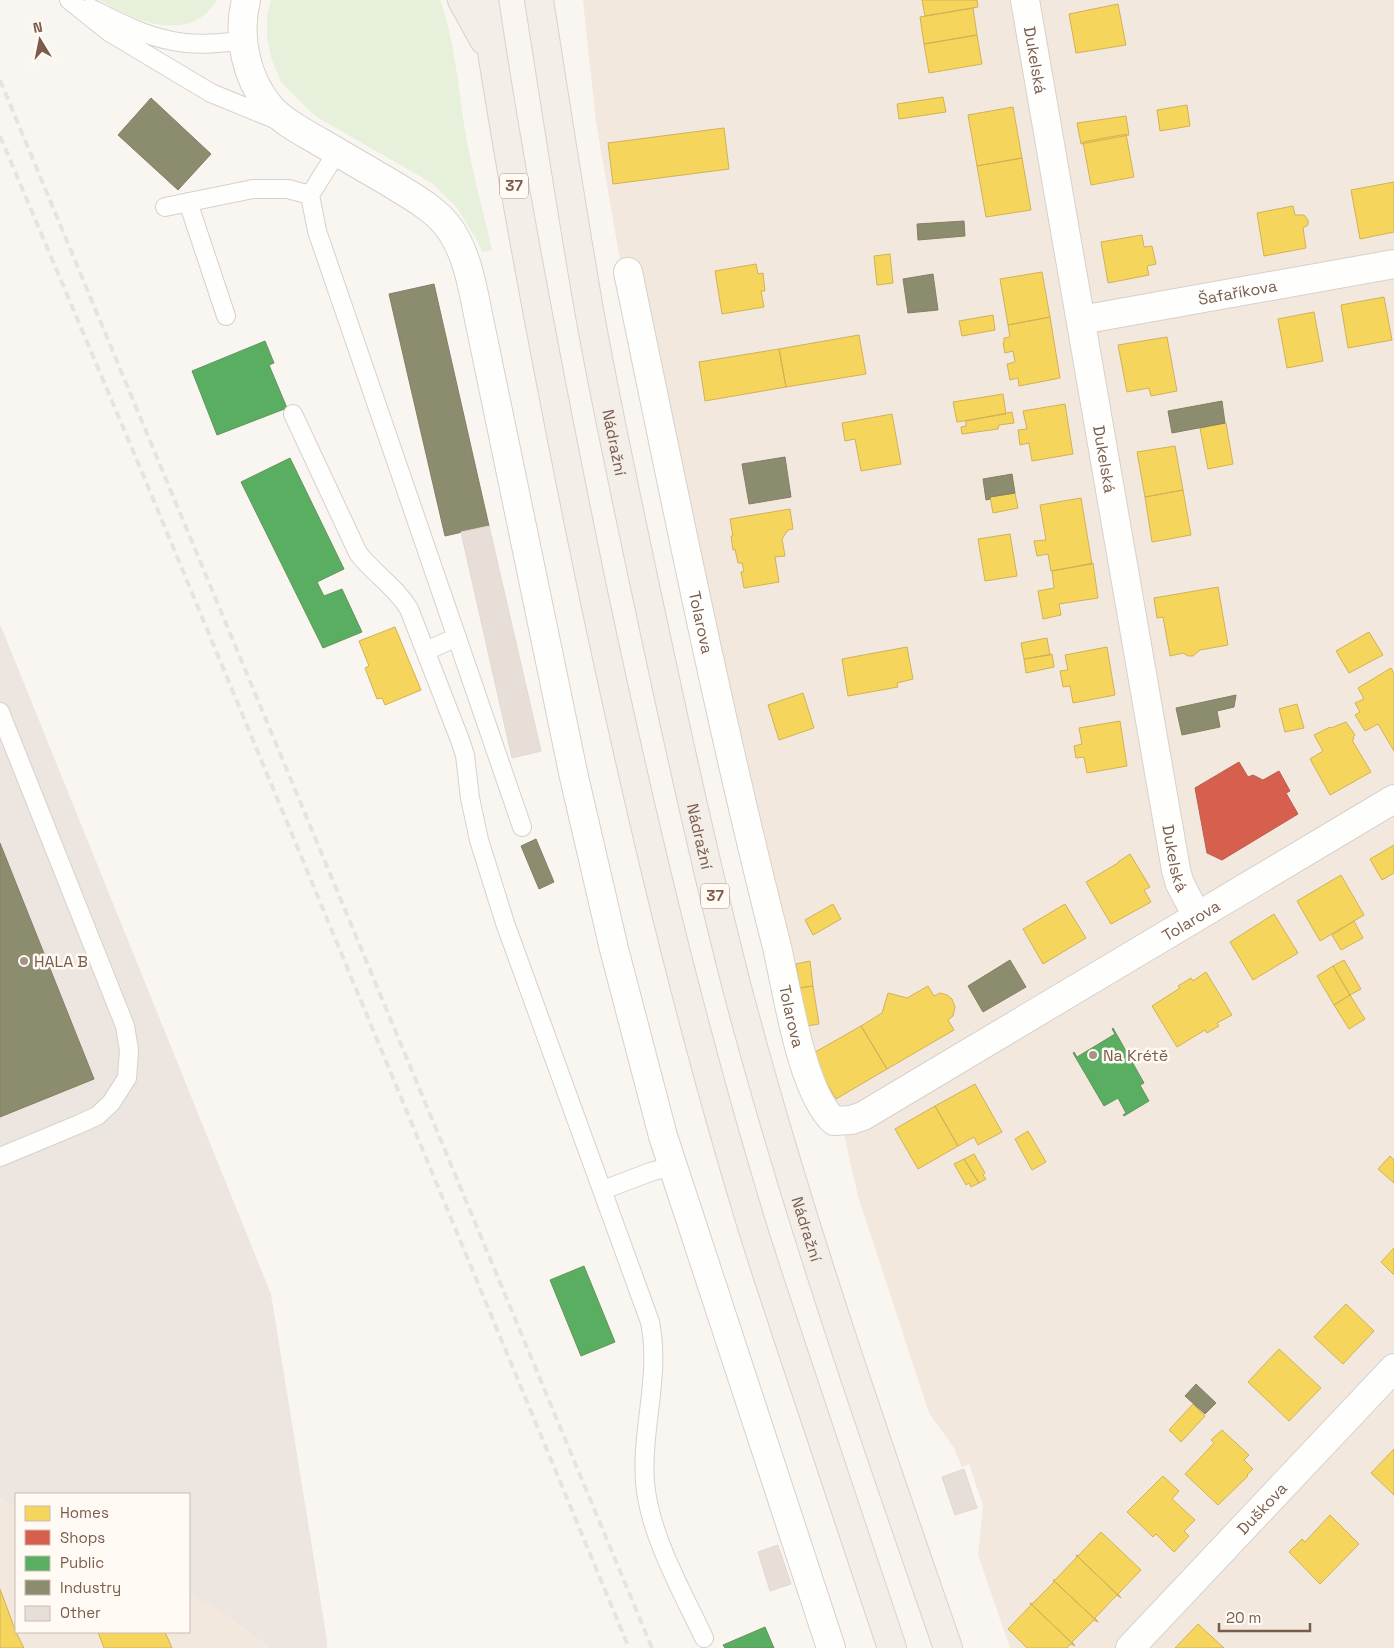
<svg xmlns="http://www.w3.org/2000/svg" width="1394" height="1648" font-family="'Space Grotesk',sans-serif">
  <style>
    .residential { fill: #f2e8de }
    .industrial { fill: #ede5e0 }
    .green { fill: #e7f0db }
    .homes { fill: #f6d55c; stroke: #d1b158 }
    .shops { fill: #d6604d; stroke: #ba5f4d }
    .public { fill: #5aae61; stroke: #64955b }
    .industry { fill: #8c8c6e; stroke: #877e64 }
    .building { fill: #e6ded7; stroke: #e2d8d2 }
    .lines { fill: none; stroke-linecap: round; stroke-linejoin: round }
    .service-casing { stroke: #d7d1cb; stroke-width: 20 }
    .minor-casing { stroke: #d7d1cb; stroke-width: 30 }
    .primary-casing { stroke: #dad1cc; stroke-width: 30 }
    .service { stroke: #fefefd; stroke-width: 18 }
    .minor { stroke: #fefefd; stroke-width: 28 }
    .primary { stroke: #f3eee8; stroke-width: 28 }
    .rail { stroke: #e6e3e7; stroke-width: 4; stroke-dasharray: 8 5; stroke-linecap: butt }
    .poi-dot { fill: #a69286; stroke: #fffaf3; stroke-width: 2 }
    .labels { text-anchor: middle; stroke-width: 5; stroke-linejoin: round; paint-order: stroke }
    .shield { fill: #fffaf3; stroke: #a28b7f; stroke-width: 1 }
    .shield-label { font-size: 15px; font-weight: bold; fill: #7a5c4d }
    .street-label { font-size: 16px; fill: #7a5c4d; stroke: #fffaf3 }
    .poi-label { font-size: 16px; fill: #7a5c4d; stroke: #fffaf3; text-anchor: start }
  </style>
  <rect width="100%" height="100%" fill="#f9f5f0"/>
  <path class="residential" d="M583 0H1394V1648H1010L978 1555 983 1506 969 1464 962 1467 954 1448 929 1413 858 1196 836 1099 810 1055 671 437 637 259 620 260 596 122Z
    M0 1499 16 1507V1632H189V1595L219 1610 269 1648H0Z"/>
  <path class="industrial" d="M0 624 271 1294 327 1640V1648H269L219 1610 189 1595V1494H16V1507L0 1499Z"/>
  <path class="green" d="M99 0H217C190 45 134 21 99 0Z
    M271 0H440C454 37 459 91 465 131 472 171 483 210 492 250L482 252 477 240 457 208 432 183 315 116 281 82 271 57 267 37V17Z"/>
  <path class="homes" d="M922 0H977L978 7 925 16Z
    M1118 4 1126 45 1076 53 1069 14Z
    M973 8 977 35 924 44 920 17Z
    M977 35 982 64 929 73 924 44Z
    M943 97 946 112 899 119 897 104Z
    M1187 105 1190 126 1160 131 1157 110Z
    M1013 107 1022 158 977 166 968 115Z
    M1126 116 1129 135 1081 144 1077 123Z
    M724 128 729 169 613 184 608 143Z
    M1126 134 1134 177 1091 185 1083 142Z
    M1022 158 1031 210 986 217 977 166Z
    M1394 182V232L1360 239 1351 190Z
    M1293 206 1295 215H1304L1308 220V225L1303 228 1306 248 1264 256 1257 213Z
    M1142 235 1144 247 1152 246 1156 264 1147 266 1149 275 1108 283 1101 242Z
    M890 254 893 283 877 285 874 256Z
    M756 264 758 274 763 273 765 291H761L764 307 722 314 715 271Z
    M1042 272 1050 317 1008 325 1000 279Z
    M1384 297 1392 340 1348 348 1341 305Z
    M1314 312 1323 361 1287 368 1278 319Z
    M993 315 995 330 962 336 959 321Z
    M1050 317 1060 378 1019 386 1018 378 1010 380 1007 364 1015 362 1013 351 1005 353 1003 343H1004V338L1010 337 1008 325Z
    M859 335 866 374 786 387 779 349Z
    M1167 337 1177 391 1151 396 1149 388 1127 392 1118 345Z
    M779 349 786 387 705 401 699 362Z
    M1003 394 1006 414 957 422 953 402Z
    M1065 404 1073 454 1032 461 1029 443 1020 445 1018 430 1027 429 1023 411Z
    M1012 412 1014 423 999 425 998 429 962 434 961 427 966 426V421Z
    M892 414 901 464 861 471 855 439 845 441 842 423Z
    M1226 423 1233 464 1208 469 1200 428Z
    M1175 446 1183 490 1145 497 1137 452Z
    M1183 490 1191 535 1152 542 1145 497Z
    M1015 493 1018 508 993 513 990 497Z
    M1081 498 1092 564 1051 571 1048 554 1037 556 1034 541 1046 540 1040 505Z
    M790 509 793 529 788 530 782 539 785 556 775 557 779 582 744 588 741 572 744 571 742 563H738L735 549 733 550 731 536H733L730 519Z
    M1010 534 1017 576 985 581 978 539Z
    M1093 563 1098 598 1059 604 1061 615 1043 619 1038 591 1054 588 1052 571Z
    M1218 587 1228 645 1200 650 1193 656H1188L1183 653 1170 656 1163 617 1157 618 1154 598Z
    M395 627 421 690 385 705 382 698 377 699 365 668 369 666 359 641Z
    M1369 632 1383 655 1349 673 1336 651Z
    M1047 638 1050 655 1024 659 1021 643Z
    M907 647 913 679 897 683 898 687 848 696 842 659Z
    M1107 647 1115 695 1073 703 1070 686 1063 687 1060 671 1068 670 1065 655Z
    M1052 654 1054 667 1026 673 1024 659Z
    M1391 668 1394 673V751L1378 724 1365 731 1355 715 1360 712 1355 703 1364 699 1358 688Z
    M803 693 814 728 779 740 768 705Z
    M1297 704 1304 728 1285 732 1279 709Z
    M1120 721 1127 766 1087 773 1084 757 1076 758 1074 746 1082 744 1079 728Z
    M1346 722 1355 735 1353 737 1354 739 1352 740 1371 772 1330 795 1310 759 1323 751 1314 735 1330 727 1331 728Z
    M1394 845V873L1382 880 1370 859Z
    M1130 854 1150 887 1144 890 1151 902 1111 924 1086 882 1118 863V862Z
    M1341 875 1364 915 1320 941 1297 901Z
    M833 904 841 919 813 935 805 920Z
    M1065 904 1086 938 1043 964 1023 929Z
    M1274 914 1298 953 1253 980 1230 942Z
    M1354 921 1363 938 1341 950 1332 935Z
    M1344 960 1361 989 1350 995 1333 966Z
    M810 961 813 986 800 988 796 964Z
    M1333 966 1350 995 1334 1005 1317 976Z
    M1206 972 1232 1015 1217 1023 1219 1026 1207 1033 1205 1030 1177 1047 1152 1006 1180 988 1178 986 1191 978 1193 981Z
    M813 986 819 1024 807 1026 800 988Z
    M928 986 934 996 940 993 947 995 952 999 955 1007 953 1016 948 1020 954 1030 887 1069 861 1026 882 1013 888 993 907 998Z
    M1350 995 1365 1019 1349 1029 1334 1005Z
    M861 1026 887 1069 836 1099 810 1055Z
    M975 1084 1002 1132 978 1145 974 1137 958 1146 935 1106Z
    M935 1106 958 1146 918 1169 895 1129Z
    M1028 1131 1046 1162 1032 1170 1015 1139Z
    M974 1154 985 1173 983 1175 986 1179 979 1183 964 1159Z
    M1390 1156 1394 1160V1183L1378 1169Z
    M964 1159 979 1183 971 1187 969 1183 966 1185 954 1164Z
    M1394 1248V1275L1381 1262Z
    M1346 1304 1374 1331 1343 1364 1314 1337Z
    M1279 1349 1321 1388 1289 1421 1248 1382Z
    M1193 1404 1205 1416 1181 1442 1169 1430Z
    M1222 1430 1249 1455 1244 1460 1253 1469 1247 1475 1248 1476 1218 1505 1185 1474 1214 1443 1211 1440Z
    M1394 1449V1495L1371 1473Z
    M1163 1476 1179 1491 1172 1499 1195 1520 1184 1531 1189 1536 1174 1552 1156 1534 1153 1537 1127 1512Z
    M1330 1515 1359 1544 1320 1584 1289 1552 1302 1539 1305 1542Z
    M1101 1532 1141 1570 1118 1594 1121 1598 1076 1555 1078 1556Z
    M1076 1555 1121 1598 1117 1595 1095 1618 1098 1622 1053 1580H1055L1077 1557Z
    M1053 1580 1098 1622 1094 1620 1072 1642 1075 1646 1030 1603 1032 1604 1054 1582Z
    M0 1589 16 1632 24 1648H0Z
    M1030 1603 1075 1646 1071 1644 1067 1648H1027L1008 1629 1031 1605Z
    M1198 1624 1224 1648H1175Z
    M98 1632H165L172 1648H104Z"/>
  <path class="shops" d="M1239 762 1248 777 1253 775 1263 780 1279 771 1290 791 1286 793 1298 814 1222 860 1207 853 1195 788Z"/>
  <path class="public" d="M265 341 274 363 269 365 287 408 217 435 192 371Z
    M290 458 344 569 317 582 324 596 342 589 362 632 323 648 241 482Z
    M1113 1028 1144 1083 1140 1085 1149 1101 1124 1116 1123 1115 1126 1113 1118 1098 1104 1106 1073 1053 1074 1052 1077 1057 1115 1034 1112 1029Z
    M584 1266 615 1342 581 1356 550 1280Z
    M765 1627 774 1648H725L723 1645Z"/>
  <path class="industry" d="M151 98 211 154 178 190 118 135Z
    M964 221 965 236 918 240 917 224Z
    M933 274 938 310 908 313 903 279Z
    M434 284 489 526 445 536 389 294Z
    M1222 401 1225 423 1172 433 1168 411Z
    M785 457 791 497 749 504 742 464Z
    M1012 474 1015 493 990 497V499L986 500 983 479Z
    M1236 695 1234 707 1217 711 1220 727 1182 735 1176 708Z
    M536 839 554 882 539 889 521 846Z
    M0 843 94 1079 0 1117Z
    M1010 960 1026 987 983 1012 968 986Z
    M1196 1384 1216 1403 1205 1414 1185 1396Z"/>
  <path class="building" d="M489 526 541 751 512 758 461 532Z
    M964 1469 977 1508 955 1515 942 1477Z
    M778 1545 791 1584 770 1591 758 1552Z"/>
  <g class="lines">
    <defs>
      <path id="service" d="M69 0 109 32 211 93 277 120
        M90 8C116 21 144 36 173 41 196 46 220 43 243 41
        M310 195 337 152
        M188 202 226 316
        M165 207 253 189H288L310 195 317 231 522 827
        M293 414 358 553C373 573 396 587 409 609L460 740 465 755 470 798 479 840 505 923 650 1322C661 1375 641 1429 645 1482 649 1534 682 1591 704 1638
        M426 651 457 637
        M0 712 125 1026 129 1050 127 1078 111 1103 97 1116 77 1125 0 1157
        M603 1190 653 1171 672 1167"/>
      <g id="minor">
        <path d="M246 0C237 36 246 79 270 107 283 122 303 132 320 142 344 156 368 170 392 184 411 196 432 207 446 224 468 251 473 291 480 324L574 777 614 949 663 1136 831 1648"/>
        <path id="s1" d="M1025 0 1176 870 1180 884 1197 916"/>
        <path id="s2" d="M628 272C675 498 720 724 777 947 787 991 802 1093 834 1121L851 1120 863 1116 1394 799"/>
        <path id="s3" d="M1081 320 1394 264"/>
        <path id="s4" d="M1130 1648 1394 1368"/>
      </g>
      <g id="primary">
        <path d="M462 0 484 40"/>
        <path d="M484 0C514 200 553 399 594 597 638 803 686 1008 747 1210 760 1254 775 1297 789 1340 823 1443 857 1546 892 1648"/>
        <path id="s5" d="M539 0C556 107 572 214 591 321 609 419 630 516 651 614 677 736 704 859 735 980 794 1206 871 1427 948 1648"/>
      </g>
    </defs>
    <use href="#service" class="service-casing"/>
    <use href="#minor" class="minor-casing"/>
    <use href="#primary" class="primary-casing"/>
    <use href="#service" class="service"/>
    <use href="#minor" class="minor"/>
    <use href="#primary" class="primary"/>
    <path class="rail" d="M0 80 652 1648
      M0 136 144 477 629 1648"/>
  </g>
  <g class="poi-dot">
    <circle cx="24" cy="961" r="5"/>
    <circle cx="1093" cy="1055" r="5"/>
  </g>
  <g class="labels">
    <g class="shield">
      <rect x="500" y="173.5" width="28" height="25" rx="4"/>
      <rect x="701" y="883.5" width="28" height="25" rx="4"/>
    </g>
    <g class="shield-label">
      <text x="514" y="191">37</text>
      <text x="715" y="901">37</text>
    </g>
    <g class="street-label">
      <text dy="6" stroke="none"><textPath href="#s1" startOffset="61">Dukelská</textPath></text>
      <text dy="6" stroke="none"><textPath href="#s3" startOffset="159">Šafaříkova</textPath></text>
      <text dy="6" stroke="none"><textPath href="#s5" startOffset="449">Nádražní</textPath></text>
      <text dy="6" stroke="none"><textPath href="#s1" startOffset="466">Dukelská</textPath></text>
      <text dy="6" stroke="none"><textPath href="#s2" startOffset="358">Tolarova</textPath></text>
      <text dy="6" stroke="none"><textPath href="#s5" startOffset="852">Nádražní</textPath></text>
      <text dy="6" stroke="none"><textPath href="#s1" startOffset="871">Dukelská</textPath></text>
      <text dy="6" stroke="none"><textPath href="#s2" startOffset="1288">Tolarova</textPath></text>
      <text dy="6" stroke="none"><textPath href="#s2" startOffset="762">Tolarova</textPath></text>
      <text dy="6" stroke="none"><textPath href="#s5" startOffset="1259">Nádražní</textPath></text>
      <text dy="6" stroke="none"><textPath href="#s4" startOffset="192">Duškova</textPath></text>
    </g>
    <g class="poi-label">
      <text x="34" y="967">HALA B</text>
      <text x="1103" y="1061">Na Krétě</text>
    </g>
  </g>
  <rect x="15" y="1493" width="175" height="140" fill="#fffaf3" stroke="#cabbb1"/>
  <rect x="25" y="1506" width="25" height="15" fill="#f6d55c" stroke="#cabbb1"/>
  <text x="60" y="1518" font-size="15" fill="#7a5c4d">Homes</text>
  <rect x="25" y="1530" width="25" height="15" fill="#d6604d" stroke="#cabbb1"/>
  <text x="60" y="1543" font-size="15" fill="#7a5c4d">Shops</text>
  <rect x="25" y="1556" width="25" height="15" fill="#5aae61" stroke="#cabbb1"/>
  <text x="60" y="1568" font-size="15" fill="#7a5c4d">Public</text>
  <rect x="25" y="1580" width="25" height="15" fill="#8c8c6e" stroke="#cabbb1"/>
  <text x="60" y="1593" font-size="15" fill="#7a5c4d">Industry</text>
  <rect x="25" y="1606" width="25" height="15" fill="#e6ded7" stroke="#cabbb1"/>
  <text x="60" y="1618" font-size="15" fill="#7a5c4d">Other</text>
  <g transform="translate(40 40) rotate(350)" stroke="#fffaf3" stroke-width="4" paint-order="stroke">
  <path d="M0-4L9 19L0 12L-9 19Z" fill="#7a5c4d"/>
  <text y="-8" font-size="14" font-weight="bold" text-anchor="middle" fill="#7a5c4d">N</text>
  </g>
  <path d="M1219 1623v8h91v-8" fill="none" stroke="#7a5c4d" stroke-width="2.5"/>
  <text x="1226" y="1623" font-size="15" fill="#7a5c4d" stroke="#fffaf3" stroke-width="4" paint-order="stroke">20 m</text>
</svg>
